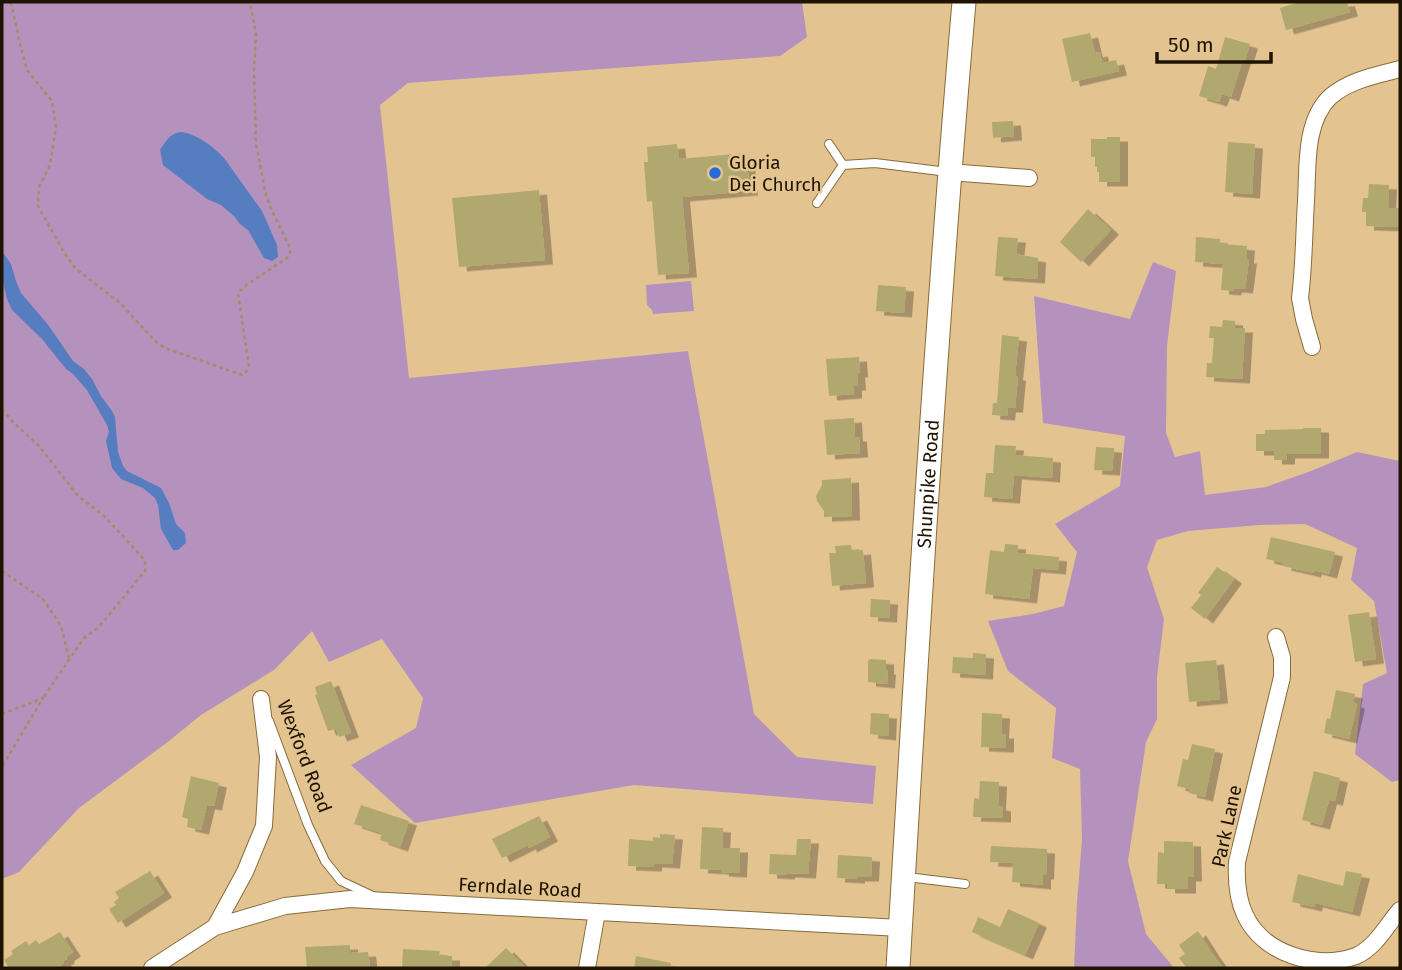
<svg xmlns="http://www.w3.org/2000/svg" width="1402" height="970" font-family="'Fira Sans',sans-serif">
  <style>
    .green { fill: #b592bd }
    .water { fill: #557dc0 }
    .building { fill: #b1a870; filter: url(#shadow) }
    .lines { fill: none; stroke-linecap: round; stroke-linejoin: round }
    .lane-casing { stroke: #876b3a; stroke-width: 10 }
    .street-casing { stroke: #876b3a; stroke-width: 18 }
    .secondary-casing { stroke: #876b3a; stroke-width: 25 }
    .path { stroke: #a48c63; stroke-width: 2.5; stroke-dasharray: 3.5 3.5; stroke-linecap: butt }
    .lane { stroke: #fff; stroke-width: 8 }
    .street { stroke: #fff; stroke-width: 16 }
    .secondary { stroke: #fff; stroke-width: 23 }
    .poi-dot { fill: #2869d5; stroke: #e3c490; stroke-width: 2.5 }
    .labels { text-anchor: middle; stroke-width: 5; stroke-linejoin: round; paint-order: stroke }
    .poi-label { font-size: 19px; fill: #1f1402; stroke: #e3c490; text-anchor: start }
    .street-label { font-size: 19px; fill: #1f1402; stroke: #e3c490 }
  </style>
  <defs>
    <filter id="shadow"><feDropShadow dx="8" dy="4.5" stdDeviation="0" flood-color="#0004"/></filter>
  </defs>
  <rect width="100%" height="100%" fill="#e3c490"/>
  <path class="green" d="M2 2H802L807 37 780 56 408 83 380 105 409 378 688 351 754 714 797 757 876 766 873 804 634 785 415 823 351 765 416 728 423 698 382 639 329 662 312 631 274 670 201 715 169 741 79 808 19 872 2 879Z
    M1153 262 1176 271 1167 346 1166 433 1175 457 1200 451 1205 495 1266 487 1311 471 1357 452 1400 461V780L1392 782 1355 754 1363 684 1387 673 1374 601 1351 580 1357 548 1305 524 1259 525 1188 531 1157 540 1147 567 1164 619 1157 677V719L1146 742 1128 861 1146 934 1174 968H1074L1077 902 1082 840 1080 769 1052 758 1056 708 1008 671 988 621 1033 614 1064 606 1077 552 1055 524 1120 486 1125 436 1043 423 1034 296 1130 319Z
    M691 281 694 311 653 314 652 310 647 305 646 285Z"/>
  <path class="water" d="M180 132C196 133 214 147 224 158L262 211 277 245 278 257 272 261 264 258 248 230 240 224 234 216 221 205 207 199 163 165 160 150C166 141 169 134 180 132Z
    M2 251 11 264 16 281 21 293 49 326 73 361 84 369 92 379 101 396 112 411 115 417 118 452 123 466 127 471 161 488 169 503 176 524 185 533 186 543 178 550H173L161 529 158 505 155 498 143 488 121 479 112 468 106 441 109 432 107 425 87 390 73 374 66 369 42 339 12 310 7 299 2 278Z"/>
  <path class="building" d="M1300 2H1347L1350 12 1286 30 1280 8Z
    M1090 33 1095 53 1100 52 1102 63 1116 60 1119 71 1072 82 1062 39Z
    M1225 37 1250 44 1245 60 1243 59 1231 97 1222 94 1219 102 1199 96 1208 66 1216 69Z
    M1013 121 1014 136 993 138 992 122Z
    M1107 137H1120V182H1099V172H1097V167H1095V157H1091V139H1107Z
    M1228 142 1255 144 1252 194 1225 192Z
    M677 144 679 159 746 153 750 191 682 197 689 273 658 275 652 201 647 202 644 162H648L647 147Z
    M1369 184 1389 185 1388 208H1400V227L1366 226V212H1362L1363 198H1368Z
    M539 190 545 260 459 267 452 198Z
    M1088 209 1111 230 1081 262 1060 242Z
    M998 237 1018 238 1016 254 1038 258 1037 279 995 276Z
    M1196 237 1220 239V244L1247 246 1246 259H1249L1245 289 1234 288 1233 291 1221 290 1223 264 1195 262Z
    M878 285 906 287 904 313 876 311Z
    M1223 320 1235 321V328H1245L1242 379 1206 377 1207 363H1212L1214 338H1209L1210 326 1222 327Z
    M1002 335 1019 337 1015 376H1018L1015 408H1008L1007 416 992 415 993 403H997Z
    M859 357 860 373H857L858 386H854V394L829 396 826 359Z
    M854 418 855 437H859L860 453 827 455 824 420Z
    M1303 428H1321V454H1287V460H1274V451H1256V434H1265V430L1303 429Z
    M995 445 1016 446 1015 455 1053 458 1052 478 1014 475 1012 499 984 497 986 473H993Z
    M1096 447 1114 448 1112 471 1094 470Z
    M851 478 852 516 824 517V511L817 501 816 496 822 485V480Z
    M1271 537 1335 552 1329 574 1314 570 1313 573 1283 566 1284 563 1266 559Z
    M1005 544 1018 545V553L1059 557 1058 570 1033 568 1029 599 985 594 990 550 1004 552Z
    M851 545 852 551 863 550 866 583 832 586 829 553H836L835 546Z
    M1217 567 1234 579 1205 619 1191 608 1201 595 1198 593Z
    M871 599 890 600 889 618 870 617Z
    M1369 612 1376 659 1355 662 1348 615Z
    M973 653 986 654 985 675 952 673 953 657 973 658Z
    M870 659 886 660V670H888L887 684 868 682V661Z
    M1216 660 1220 699 1189 702 1185 663Z
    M331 681 351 733 339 737 336 729 328 731 315 695 317 694 315 687Z
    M1336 690 1355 694 1353 703 1357 704 1349 739 1324 733 1327 718 1330 719Z
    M871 713 889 714 888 736 870 734Z
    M982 713 1002 714 1001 734H1006V748L981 747Z
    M1192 744 1215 749 1205 797 1189 793V789L1177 786 1183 759 1188 760Z
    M1314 771 1340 778 1335 801 1329 800 1322 825 1302 820Z
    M191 776 219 783 214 806 207 805 201 830 187 827 188 819 182 817Z
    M980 781 999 782 998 806 1003 807V818L973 817 974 798 979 799Z
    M361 805 409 821 400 847 380 840 382 833 354 824Z
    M539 816 550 837 529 848 528 845 502 858 492 839Z
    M702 827 723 828 722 848H740L739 873 721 872V870L700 869Z
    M660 834 675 835 672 864 654 863V867L628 866 629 839 653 841V837L660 838Z
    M797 839H811L808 874 787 873V875L769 874 770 854 796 855Z
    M1164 841 1193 842 1194 877H1188V889H1167V884H1157L1158 852 1164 853Z
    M991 846 1047 849 1046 875H1043V885L1012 882 1013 863 990 862Z
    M838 855 872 857 871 877H857V879L837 878Z
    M150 871 164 893 118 923 109 909 116 905 114 902 119 898 115 892Z
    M1346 871 1362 874 1352 912 1315 903 1314 907 1292 902 1298 874 1343 886Z
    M1008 909 1039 923 1025 955 972 932 978 917 1000 927Z
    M1198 931 1212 953 1223 968H1187L1179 958 1185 954 1179 945Z
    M60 932 73 952 66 957 67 959 63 961 64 963 57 968H9L4 960 13 954 11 951 26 941 29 945 36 940 39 944Z
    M350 945V953L368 952 370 968H307L305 947Z
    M506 948 526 968H485Z
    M403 949 440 951 439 956H452V968H402Z
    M636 956 671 963 670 968H634Z"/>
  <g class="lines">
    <defs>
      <path id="lane" d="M829 144 843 165
        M843 165 875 163 948 172
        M817 203 843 165
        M269 721 308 825 325 861 341 881 373 896
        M907 877 965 884"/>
      <path id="street" d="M949 172 1029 178
        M1312 347 1304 319 1300 298C1304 266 1304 233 1306 201 1308 168 1304 122 1330 97 1349 80 1377 75 1400 69
        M1276 637 1282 657V677L1237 862C1236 881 1237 898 1245 915 1263 954 1316 970 1356 956 1376 947 1386 926 1400 910
        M215 927 245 872 264 826 268 757 261 699
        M152 968 215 927 285 906 350 899 901 928
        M587 968 597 912"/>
      <g id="secondary">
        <path id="s1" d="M898 968C917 646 936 324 964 2"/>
      </g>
    </defs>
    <use href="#lane" class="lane-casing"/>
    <use href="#street" class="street-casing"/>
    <use href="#secondary" class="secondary-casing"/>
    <path class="path" d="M11 2 20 44 27 70 52 101 56 127 50 165 39 187 38 206 65 254 76 269 119 302 155 341 165 348 242 375 247 371 249 366 238 293 245 286 287 258 291 250 272 211 266 195 256 144 254 71 256 34 250 2
      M2 409 12 421 39 446 78 496 104 516 143 558 146 566 145 571 99 627 84 638 43 698
      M2 571 43 599 61 626 69 658
      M2 714 43 698 2 767"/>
    <use href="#lane" class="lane"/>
    <use href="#street" class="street"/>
    <use href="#secondary" class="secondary"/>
  </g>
  <circle class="poi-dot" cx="715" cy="173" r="7"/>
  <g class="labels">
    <g class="poi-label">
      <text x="729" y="169">Gloria<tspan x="729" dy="22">Dei Church</tspan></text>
    </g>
    <g class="street-label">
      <text dy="7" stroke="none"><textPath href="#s1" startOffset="485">Shunpike Road</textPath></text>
      <text transform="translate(305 756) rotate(69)" y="7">Wexford Road</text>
      <text transform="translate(1226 826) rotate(-78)" y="7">Park Lane</text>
      <text transform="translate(520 887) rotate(3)" y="7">Ferndale Road</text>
    </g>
  </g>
  <rect width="1402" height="970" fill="none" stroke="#1f1402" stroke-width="7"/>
  <path d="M1157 52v10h114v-10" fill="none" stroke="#1f1402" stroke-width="3.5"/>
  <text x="1168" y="52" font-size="21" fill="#1f1402" stroke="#e3c490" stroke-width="5" paint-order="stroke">50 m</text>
</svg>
